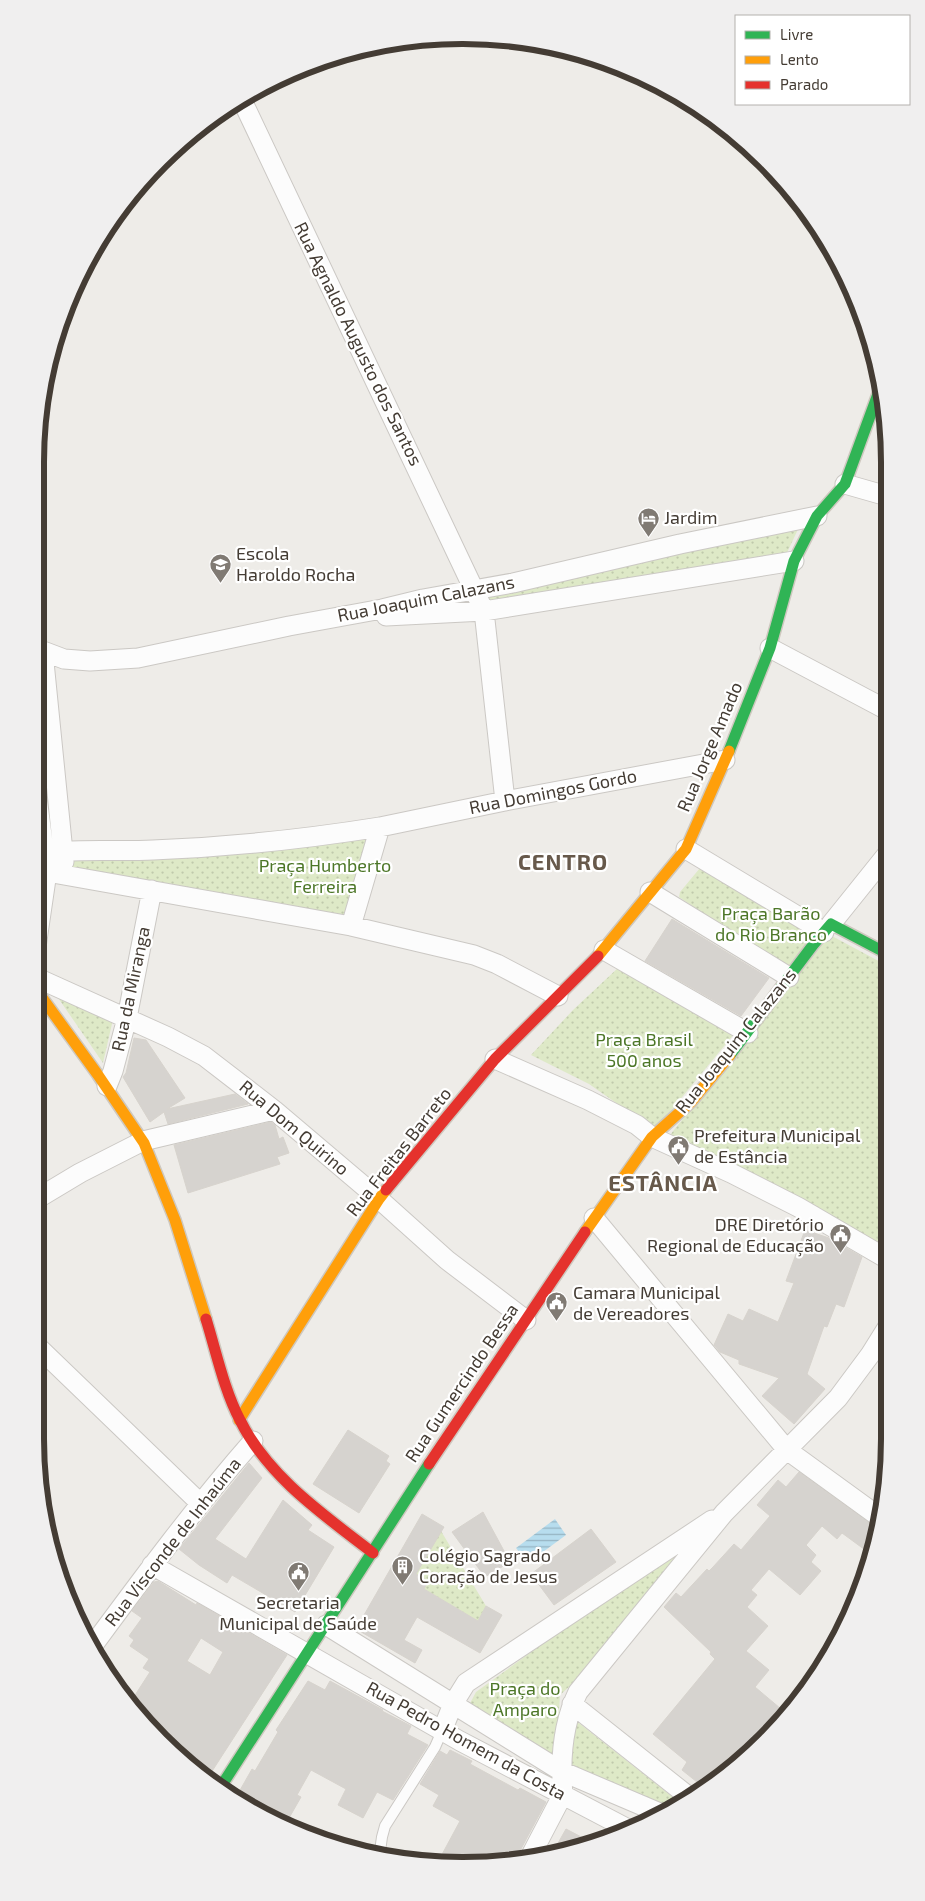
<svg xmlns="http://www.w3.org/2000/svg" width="925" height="1901" font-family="'Exo 2',sans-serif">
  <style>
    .park { fill: url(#park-dots) }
    .water { fill: url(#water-rules) }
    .building { fill: #d6d3cf; stroke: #d7d3cd; fill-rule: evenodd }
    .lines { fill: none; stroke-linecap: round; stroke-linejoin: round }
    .lane-casing { stroke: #cbc8c4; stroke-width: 12 }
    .street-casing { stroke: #cbc8c4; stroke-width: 21 }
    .fast-casing { stroke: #cec8bf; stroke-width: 14 }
    .slow-casing { stroke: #cec8bf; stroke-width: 14 }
    .jam-casing { stroke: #cec8bf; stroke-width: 14 }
    .lane { stroke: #fcfcfc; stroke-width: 10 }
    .street { stroke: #fcfcfc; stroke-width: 19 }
    .fast { stroke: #30b455; stroke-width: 11 }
    .slow { stroke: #ff9f0a; stroke-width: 11 }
    .jam { stroke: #e5322d; stroke-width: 11 }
    .labels { text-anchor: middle; stroke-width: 4.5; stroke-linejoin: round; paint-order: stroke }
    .street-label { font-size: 18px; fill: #443c34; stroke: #fff }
    .poi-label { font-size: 18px; fill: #443c34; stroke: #fff; text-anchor: start }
    .park-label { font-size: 18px; fill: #4c7627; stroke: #fff }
    .district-label { font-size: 22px; font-weight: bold; letter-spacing: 1px; fill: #67594b; stroke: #fff }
    .rim { fill: none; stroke: #443c34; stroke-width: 6 }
  </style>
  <defs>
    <pattern id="park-dots" width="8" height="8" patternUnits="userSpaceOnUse" patternTransform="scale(1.25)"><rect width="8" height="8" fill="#dee9c7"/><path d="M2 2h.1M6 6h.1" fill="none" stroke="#c0c9ac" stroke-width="1.8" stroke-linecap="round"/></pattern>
    <pattern id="water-rules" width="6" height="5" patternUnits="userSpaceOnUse" patternTransform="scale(1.25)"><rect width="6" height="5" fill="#b7ddee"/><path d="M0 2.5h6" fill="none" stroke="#96b4c2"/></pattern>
  </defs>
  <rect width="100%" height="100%" fill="#eeece8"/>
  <path class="park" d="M800 525 785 557 491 604 486 592Z
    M382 826 361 931 63 875 74 855Z
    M710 856C750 874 785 898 822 923L786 969 679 897 680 892Z
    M830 935 888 966 889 1250 799 1197 738 1166 670 1135Z
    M619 967 734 1034 655 1130 589 1084 531 1055 573 1010Z
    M54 992 114 1015 103 1063Z
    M714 1520 618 1643 560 1695 558 1727 552 1756 468 1707 476 1692Z
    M441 1531 486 1606 478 1621 424 1589 428 1581 416 1574Z
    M575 1720 679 1802 664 1813 570 1767Z"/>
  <path class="water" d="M555 1519 566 1535 528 1563 516 1548Z"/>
  <path class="building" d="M672 919 769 978 741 1016 645 961Z
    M134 1038 146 1040 185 1098 167 1109 235 1094 248 1104 168 1124 164 1112 150 1122 123 1077 126 1073Z
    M271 1122 275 1125 279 1139 283 1137 289 1153 277 1157 280 1164 188 1193 174 1145Z
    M805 1230 829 1238 862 1257 844 1307 836 1304 827 1327 824 1326 807 1374 825 1389 794 1424 762 1396 779 1378 739 1364V1360L720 1352 714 1345 728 1314 743 1321 749 1309 778 1322 794 1283 786 1281Z
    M348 1430 389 1456 386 1461 390 1464 359 1513 313 1484Z
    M249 1463 262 1478 215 1539 246 1559 283 1500 312 1525 308 1530 334 1547 295 1612 232 1575 227 1583 199 1565 179 1549Z
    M799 1472 879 1530 872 1555 842 1533 837 1539 822 1526 806 1545 816 1555 811 1562 821 1571 800 1595 769 1569 751 1590 757 1595 747 1607 768 1626 746 1651 769 1670 755 1687 787 1714 765 1741 702 1786 682 1770 687 1762 653 1734 715 1659 710 1654 711 1652 664 1607 676 1593 681 1597 707 1569 709 1571 713 1567 734 1544 741 1550 770 1516 757 1505 778 1480 786 1487Z
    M483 1512 510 1562 485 1577 452 1532Z
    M422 1514 444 1527 416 1574 428 1581 424 1589 478 1621 486 1606 502 1615 480 1653 417 1617 404 1640 422 1650 415 1663 356 1629Z
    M591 1529 616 1562 554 1605 531 1574Z
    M158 1581 196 1605 197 1603 287 1655 207 1779 176 1755 151 1729 157 1720 130 1703 150 1672 143 1668 149 1659 130 1646 134 1640 129 1636 142 1618 132 1611 154 1582ZM201 1638 223 1652 210 1675 187 1661Z
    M308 1681 325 1690 330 1681 352 1693 383 1710 382 1711 411 1726 407 1734 428 1745 393 1800 377 1792 363 1818 338 1805 346 1789 311 1770 297 1795 301 1797 289 1818 267 1805 262 1814 248 1809 235 1799 252 1769 255 1771 278 1732 276 1730Z
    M450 1750 472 1761 470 1764 518 1790 520 1788 546 1802 514 1862 439 1860 460 1821 433 1806 439 1795 420 1784 440 1751 447 1755Z
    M566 1829 589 1841 553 1852Z"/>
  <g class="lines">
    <defs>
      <path id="lane" d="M379 1858 382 1837 385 1826 435 1747 442 1731"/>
      <path id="street" d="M241 98 484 611 505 801
        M845 484 887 496
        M386 616 484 611 794 561
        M35 648 64 659 90 661 138 658 289 626 382 609 423 599 513 583 680 544 817 516
        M770 648 887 710
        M43 652 64 862
        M380 827 505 801 725 760
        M686 849 824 932
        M35 854C74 848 114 852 153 850 229 847 305 839 380 827L351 926 47 872
        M650 892 789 977
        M831 924 888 853
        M351 926 474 955 497 964 558 996
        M604 950 748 1033
        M35 954 47 872 35 783
        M35 977 168 1037 204 1056 274 1110 379 1199 447 1260 526 1320
        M495 1059 588 1100 637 1125 652 1137 731 1173 798 1207 889 1260
        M107 1086 113 1071 127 1018 152 890
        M35 1200 80 1173 143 1141 274 1110
        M594 1218 787 1450 882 1519
        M35 1344 200 1503
        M152 1565 460 1741 628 1829
        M326 1625 561 1771 662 1814
        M94 1644C145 1575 196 1506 253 1441
        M572 1704 688 1796
        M442 1731 453 1704 466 1683 712 1520
        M563 1794C560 1761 563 1723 578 1692L724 1513 838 1398 870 1355 890 1323
        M529 1859 563 1794"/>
      <path id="fast" d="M729 751 770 648 794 561 817 516 845 484 881 386
        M730 1055 813 945 831 924 888 954
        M220 1788 429 1464"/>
      <path id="slow" d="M598 956 686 849 729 751
        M35 988 98 1075 144 1143 175 1220 206 1319
        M585 1232 652 1137 691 1102 730 1055
        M239 1420 379 1199 386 1190"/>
      <path id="jam" d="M386 1190 495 1059 598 956
        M206 1319C216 1351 224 1390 240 1420 268 1477 324 1515 373 1553
        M429 1464 585 1232"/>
    </defs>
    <use href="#lane" class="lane-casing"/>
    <use href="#street" class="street-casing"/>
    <use href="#fast" class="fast-casing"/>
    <use href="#slow" class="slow-casing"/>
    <use href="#jam" class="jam-casing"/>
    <use href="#lane" class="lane"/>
    <use href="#street" class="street"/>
    <use href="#fast" class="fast"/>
    <use href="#slow" class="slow"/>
    <use href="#jam" class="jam"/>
  </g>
  <defs>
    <symbol id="hotel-pin" viewBox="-11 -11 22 30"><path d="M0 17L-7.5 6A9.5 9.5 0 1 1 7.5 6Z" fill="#807a73" stroke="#fff"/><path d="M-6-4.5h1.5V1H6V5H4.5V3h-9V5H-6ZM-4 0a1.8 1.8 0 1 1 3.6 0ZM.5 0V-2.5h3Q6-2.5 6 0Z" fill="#fff"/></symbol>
    <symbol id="school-pin" viewBox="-11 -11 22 30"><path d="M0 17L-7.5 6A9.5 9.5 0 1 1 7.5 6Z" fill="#807a73" stroke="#fff"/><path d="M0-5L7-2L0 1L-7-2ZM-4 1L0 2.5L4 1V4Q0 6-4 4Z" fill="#fff"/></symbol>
    <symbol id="civic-pin" viewBox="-11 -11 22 30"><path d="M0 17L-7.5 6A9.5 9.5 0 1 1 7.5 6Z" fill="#807a73" stroke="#fff"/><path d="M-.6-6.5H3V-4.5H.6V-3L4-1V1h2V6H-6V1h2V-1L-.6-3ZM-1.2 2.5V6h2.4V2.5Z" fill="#fff"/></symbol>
    <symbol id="building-pin" viewBox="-11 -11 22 30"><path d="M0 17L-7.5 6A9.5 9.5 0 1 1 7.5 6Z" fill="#807a73" stroke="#fff"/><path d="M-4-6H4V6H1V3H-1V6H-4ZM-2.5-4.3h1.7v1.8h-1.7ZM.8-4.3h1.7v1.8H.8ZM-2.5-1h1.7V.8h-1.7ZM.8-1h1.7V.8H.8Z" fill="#fff"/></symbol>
  </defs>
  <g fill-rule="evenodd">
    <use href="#hotel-pin" x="636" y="506" width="25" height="34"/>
    <use href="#school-pin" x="208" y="552" width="25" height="34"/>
    <use href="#civic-pin" x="666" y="1134" width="25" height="34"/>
    <use href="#civic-pin" x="828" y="1222" width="25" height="34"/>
    <use href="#civic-pin" x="544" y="1290" width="25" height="34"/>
    <use href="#building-pin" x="390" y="1554" width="25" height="34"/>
    <use href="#civic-pin" x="286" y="1560" width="25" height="34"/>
  </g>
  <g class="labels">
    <g class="street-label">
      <text transform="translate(358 344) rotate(64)" y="6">Rua Agnaldo Augusto dos Santos</text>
      <text transform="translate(426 599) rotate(-11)" y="6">Rua Joaquim Calazans</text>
      <text transform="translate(710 747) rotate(-67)" y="6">Rua Jorge Amado</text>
      <text transform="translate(553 792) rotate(-11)" y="6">Rua Domingos Gordo</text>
      <text transform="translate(131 989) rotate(-78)" y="6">Rua da Miranga</text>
      <text transform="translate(736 1041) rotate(-51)" y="6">Rua Joaquim Calazans</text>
      <text transform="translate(294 1128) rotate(40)" y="6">Rua Dom Quirino</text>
      <text transform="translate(399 1152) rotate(-52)" y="6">Rua Freitas Barreto</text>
      <text transform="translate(462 1383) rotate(-56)" y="6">Rua Gumercindo Bessa</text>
      <text transform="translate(173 1542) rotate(-52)" y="6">Rua Visconde de Inhaúma</text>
      <text transform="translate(466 1741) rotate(29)" y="6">Rua Pedro Homem da Costa</text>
    </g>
    <g class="poi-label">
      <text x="664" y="524">Jardim</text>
      <text x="236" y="560">Escola<tspan x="236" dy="21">Haroldo Rocha</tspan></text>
      <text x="694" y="1142">Prefeitura Municipal<tspan x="694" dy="21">de Estância</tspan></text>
      <text x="824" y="1231" text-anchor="end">DRE Diretório<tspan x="824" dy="21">Regional de Educação</tspan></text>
      <text x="573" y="1299">Camara Municipal<tspan x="573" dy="21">de Vereadores</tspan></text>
      <text x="419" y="1562">Colégio Sagrado<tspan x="419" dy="21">Coração de Jesus</tspan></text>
      <text x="298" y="1609" text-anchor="middle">Secretaria<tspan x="298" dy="21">Municipal de Saúde</tspan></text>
    </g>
    <g class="park-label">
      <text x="325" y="872">Praça Humberto<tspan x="325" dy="21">Ferreira</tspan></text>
      <text x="771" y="920">Praça Barão<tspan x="771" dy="21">do Rio Branco</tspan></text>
      <text x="644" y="1046">Praça Brasil<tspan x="644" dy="21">500 anos</tspan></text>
      <text x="525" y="1695">Praça do<tspan x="525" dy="21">Amparo</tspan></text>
    </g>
    <g class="district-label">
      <text x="563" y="870">CENTRO</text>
      <text x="663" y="1191">ESTÂNCIA</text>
    </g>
  </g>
  <path d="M0 0H925V1901H0ZM462 44H463A418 418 0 0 1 881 462V1439A418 418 0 0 1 463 1857H462A418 418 0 0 1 44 1439V462A418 418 0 0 1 462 44Z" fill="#f0efef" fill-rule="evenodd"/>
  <path class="rim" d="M462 44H463A418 418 0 0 1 881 462V1439A418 418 0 0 1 463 1857H462A418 418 0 0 1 44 1439V462A418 418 0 0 1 462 44Z"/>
  <rect x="735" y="15" width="175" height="90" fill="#ffffff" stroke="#b4b1ae"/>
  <rect x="745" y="31" width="25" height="8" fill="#30b455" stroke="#b4b1ae"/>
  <text x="780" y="40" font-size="15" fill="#443c34">Livre</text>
  <rect x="745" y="56" width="25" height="8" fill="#ff9f0a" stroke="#b4b1ae"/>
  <text x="780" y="65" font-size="15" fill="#443c34">Lento</text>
  <rect x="745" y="81" width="25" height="8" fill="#e5322d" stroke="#b4b1ae"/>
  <text x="780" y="90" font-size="15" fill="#443c34">Parado</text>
</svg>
